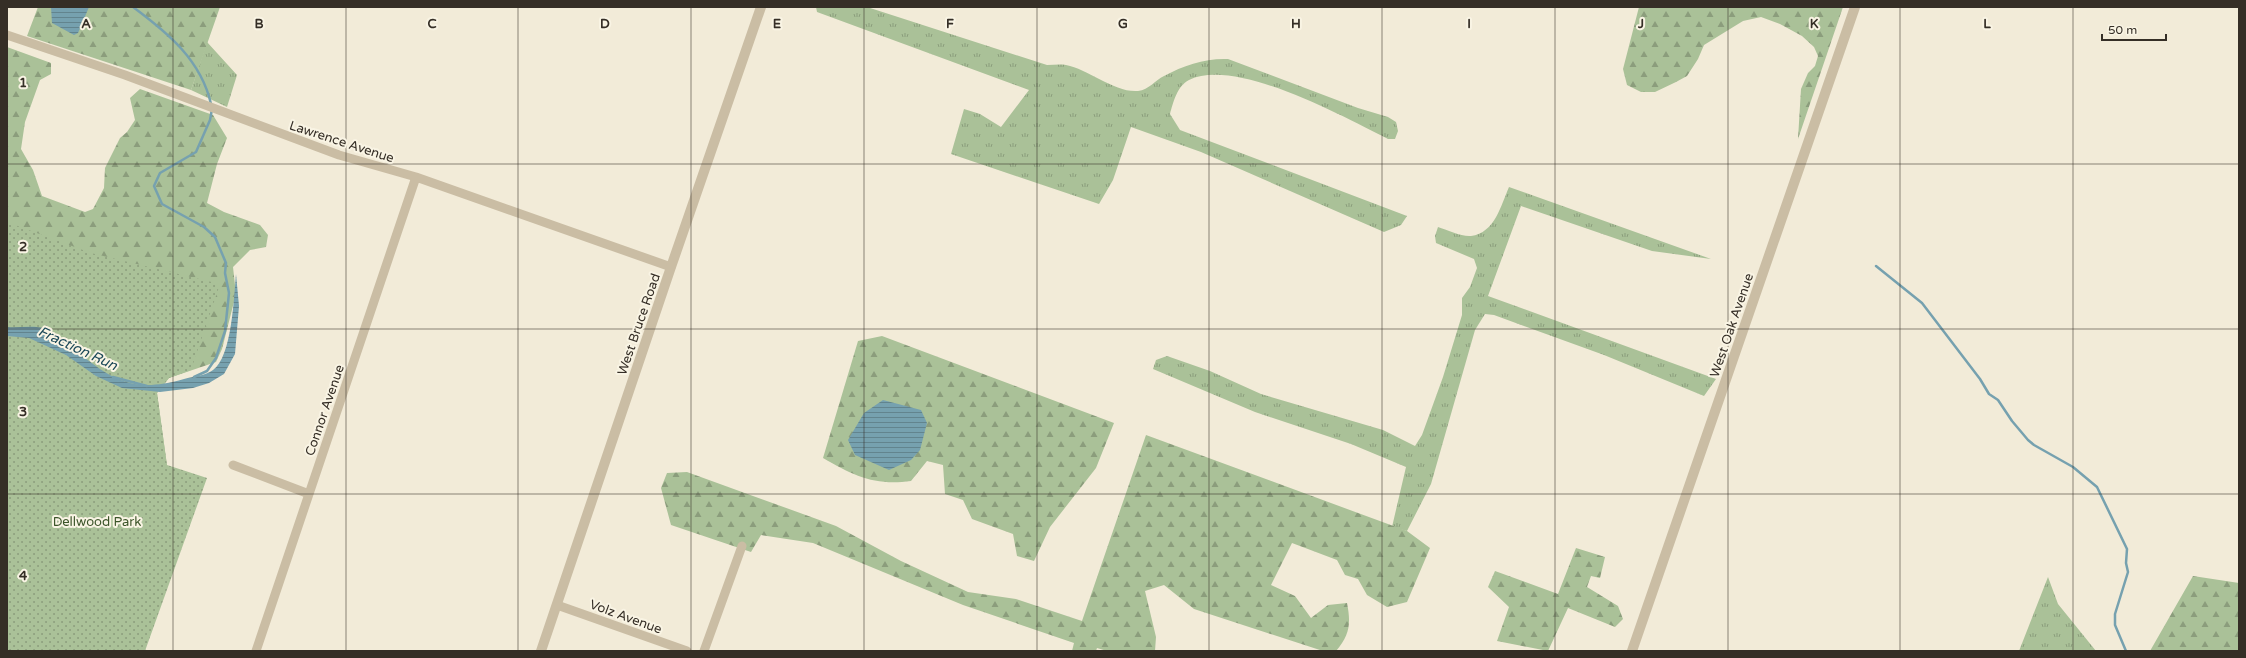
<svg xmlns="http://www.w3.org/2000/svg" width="2246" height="658" font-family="'Varela Round',sans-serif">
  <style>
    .grass { fill: url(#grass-tufts) }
    .forest { fill: url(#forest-firs) }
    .park { fill: url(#park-dots) }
    .water { fill: url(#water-rules) }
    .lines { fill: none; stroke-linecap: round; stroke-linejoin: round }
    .stream { stroke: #76a1af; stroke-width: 2.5 }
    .minor { stroke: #cabda4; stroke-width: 9 }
    .tertiary { stroke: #cabda4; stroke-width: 10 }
    .grid { fill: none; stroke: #352e26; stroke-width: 1; stroke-opacity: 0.55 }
    .labels { text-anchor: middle; stroke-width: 4; stroke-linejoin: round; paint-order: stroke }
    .street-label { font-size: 13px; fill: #352e26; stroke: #f9f4e4 }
    .park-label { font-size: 13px; fill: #3b5429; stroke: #f9f4e4 }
    .water-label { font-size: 14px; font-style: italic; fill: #1a4757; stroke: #f9f4e4 }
    .grid-label { font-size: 13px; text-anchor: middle; font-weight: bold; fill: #352e26; stroke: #f9f4e4; stroke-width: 4; stroke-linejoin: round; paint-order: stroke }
  </style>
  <defs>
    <pattern id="grass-tufts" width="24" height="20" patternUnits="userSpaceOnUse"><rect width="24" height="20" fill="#aac198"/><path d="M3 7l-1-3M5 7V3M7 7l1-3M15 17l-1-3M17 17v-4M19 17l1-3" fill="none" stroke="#8b9d7c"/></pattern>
    <pattern id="forest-firs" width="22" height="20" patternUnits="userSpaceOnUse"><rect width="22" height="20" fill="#aac198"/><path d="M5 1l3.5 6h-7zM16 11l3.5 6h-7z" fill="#8b9d7c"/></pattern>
    <pattern id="park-dots" width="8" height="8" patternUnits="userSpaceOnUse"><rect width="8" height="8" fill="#aac198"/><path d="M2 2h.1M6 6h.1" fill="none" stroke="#8b9d7c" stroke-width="1.8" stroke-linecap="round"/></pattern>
    <pattern id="water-rules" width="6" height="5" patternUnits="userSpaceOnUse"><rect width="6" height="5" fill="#76a1af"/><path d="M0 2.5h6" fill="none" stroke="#62848e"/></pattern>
  </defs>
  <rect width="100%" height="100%" fill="#f2ebd8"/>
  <path class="grass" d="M816 7H867L1047 65C1053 65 1060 64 1066 65 1088 69 1115 93 1138 91 1149 90 1155 80 1164 76 1184 65 1206 58 1228 59L1358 108 1388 117 1396 122 1398 131 1395 139H1388C1344 117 1236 57 1189 80 1177 86 1173 103 1170 114L1180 130 1407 216 1401 225 1384 232 1201 152 1131 127 1113 180 1099 204 951 154 964 109 980 114 1001 127 1029 90 817 12Z
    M207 42 237 75 227 107 191 90Z
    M1509 187 1711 259 1652 251 1521 206 1488 296 1716 379 1704 396 1604 355 1494 315 1485 314 1475 330 1431 484 1407 531 1392 527 1406 467 1351 444 1255 412 1153 369 1156 360 1167 356 1210 371 1261 394 1383 430 1415 446 1422 435 1443 377 1462 315V298L1470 287 1477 268 1474 259 1436 243 1435 236 1438 227C1447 230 1462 237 1471 236 1495 233 1501 205 1509 187Z
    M2048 577 2058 604 2096 651H2019Z"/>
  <path class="forest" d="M38 7H220L191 90 27 36Z
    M1639 7H1843L1798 139 1801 89 1808 73 1815 66 1818 56 1814 47 1802 36 1780 24 1761 17 1743 21 1704 45 1698 59 1687 76 1676 82 1655 92H1641L1627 85 1623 69Z
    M7 47 51 63V74L40 80 25 122 21 149 33 170 42 196 85 212 93 209 104 188 105 168 120 138 127 132 135 120 130 98 140 89 213 115 227 138 217 164 207 203 224 212 260 225 268 235 266 247 250 250 233 267 236 294 222 349 216 362 169 378 157 393 167 466 7 426Z
    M882 336 1114 423 1096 468 1050 527 1034 561 1017 556 1013 534 972 519 963 500 945 494 943 465 927 461 911 481C875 486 854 476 823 458L858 341Z
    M1146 435 1407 531 1430 548 1407 602 1387 607 1367 595 1358 579 1345 575 1337 560 1292 543 1271 585 1295 596 1311 618 1328 605 1347 603C1351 623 1350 635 1336 651H1323L1194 609 1164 585 1145 591 1156 637 1155 651H1107L1097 648 1096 651H1072L1074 643 963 605 813 543 761 535 751 552 671 525 661 488 667 473 687 472 836 526 901 561 968 592 1016 599 1082 621Z
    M1576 548 1605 557 1600 578 1591 576 1587 587 1618 606 1623 619 1615 627 1568 608 1548 651 1497 641 1509 607 1488 587 1495 571 1558 594Z
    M2193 576 2239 583V651H2150Z"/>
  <path class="park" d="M7 222 91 253 220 284 191 370 169 378 157 393 167 465 207 478 145 651H7Z"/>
  <path class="water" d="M51 7H89L78 33 74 35 52 23Z
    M236 274 239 306 235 354 224 374 209 383 193 388 160 392 122 388 96 376 66 355 29 338 7 336V327C19 328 35 325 47 329 57 333 67 344 76 351 115 382 134 393 184 379 194 376 205 376 213 370 232 357 234 296 236 274Z
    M883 400 921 410 927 423 920 450 911 460 889 470 855 455 848 440 864 413Z"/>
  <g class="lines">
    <path class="stream" d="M133 7C168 33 201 60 211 104
      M1876 266 1922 303 1980 379 1989 394 1998 400 2012 421 2028 440 2034 445 2073 467 2097 487 2127 549 2126 563 2128 572 2115 614V625L2126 651
      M113 377 147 386
      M194 377 207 371 216 358 225 331 229 293 225 273 226 263 215 237 204 227 162 204 154 186 160 173 196 152 210 120 212 109"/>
    <path class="minor" d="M7 35 125 75 339 155 416 177 671 267
      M233 465 309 494
      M557 605 687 651
      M256 651 416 177
      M704 651 742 546"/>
    <path class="tertiary" d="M541 651 671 267 761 7
      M1632 651 1855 7"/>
  </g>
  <path class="grid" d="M173 7V651M346 7V651M518 7V651M691 7V651M864 7V651M1037 7V651M1209 7V651M1382 7V651M1555 7V651M1728 7V651M1900 7V651M2073 7V651M7 164H2239M7 329H2239M7 494H2239"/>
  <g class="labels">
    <g class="street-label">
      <text transform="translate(342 141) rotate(18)" y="5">Lawrence Avenue</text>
      <text transform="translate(638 324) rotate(-71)" y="5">West Bruce Road</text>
      <text transform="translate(1731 325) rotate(-71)" y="5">West Oak Avenue</text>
      <text transform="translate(324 410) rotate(-71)" y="5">Connor Avenue</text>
      <text transform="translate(626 616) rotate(20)" y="5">Volz Avenue</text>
    </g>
    <g class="park-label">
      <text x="97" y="526">Dellwood Park</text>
    </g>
    <g class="water-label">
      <text transform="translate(78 348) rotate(25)" y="5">Fraction Run</text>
    </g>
  </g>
  <g class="grid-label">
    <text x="86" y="28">A</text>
    <text x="259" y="28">B</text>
    <text x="432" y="28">C</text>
    <text x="605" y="28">D</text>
    <text x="777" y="28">E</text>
    <text x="950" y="28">F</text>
    <text x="1123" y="28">G</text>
    <text x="1296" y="28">H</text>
    <text x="1469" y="28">I</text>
    <text x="1641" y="28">J</text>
    <text x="1814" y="28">K</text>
    <text x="1987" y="28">L</text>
    <text x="23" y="87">1</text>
    <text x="23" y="251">2</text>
    <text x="23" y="416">3</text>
    <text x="23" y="580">4</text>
  </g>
  <rect width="2246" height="658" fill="none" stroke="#352e26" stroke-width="16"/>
  <path d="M2102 34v6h64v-6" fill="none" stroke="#352e26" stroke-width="2"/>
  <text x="2108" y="34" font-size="12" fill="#352e26" stroke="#f9f4e4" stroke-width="3" paint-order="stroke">50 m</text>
</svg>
